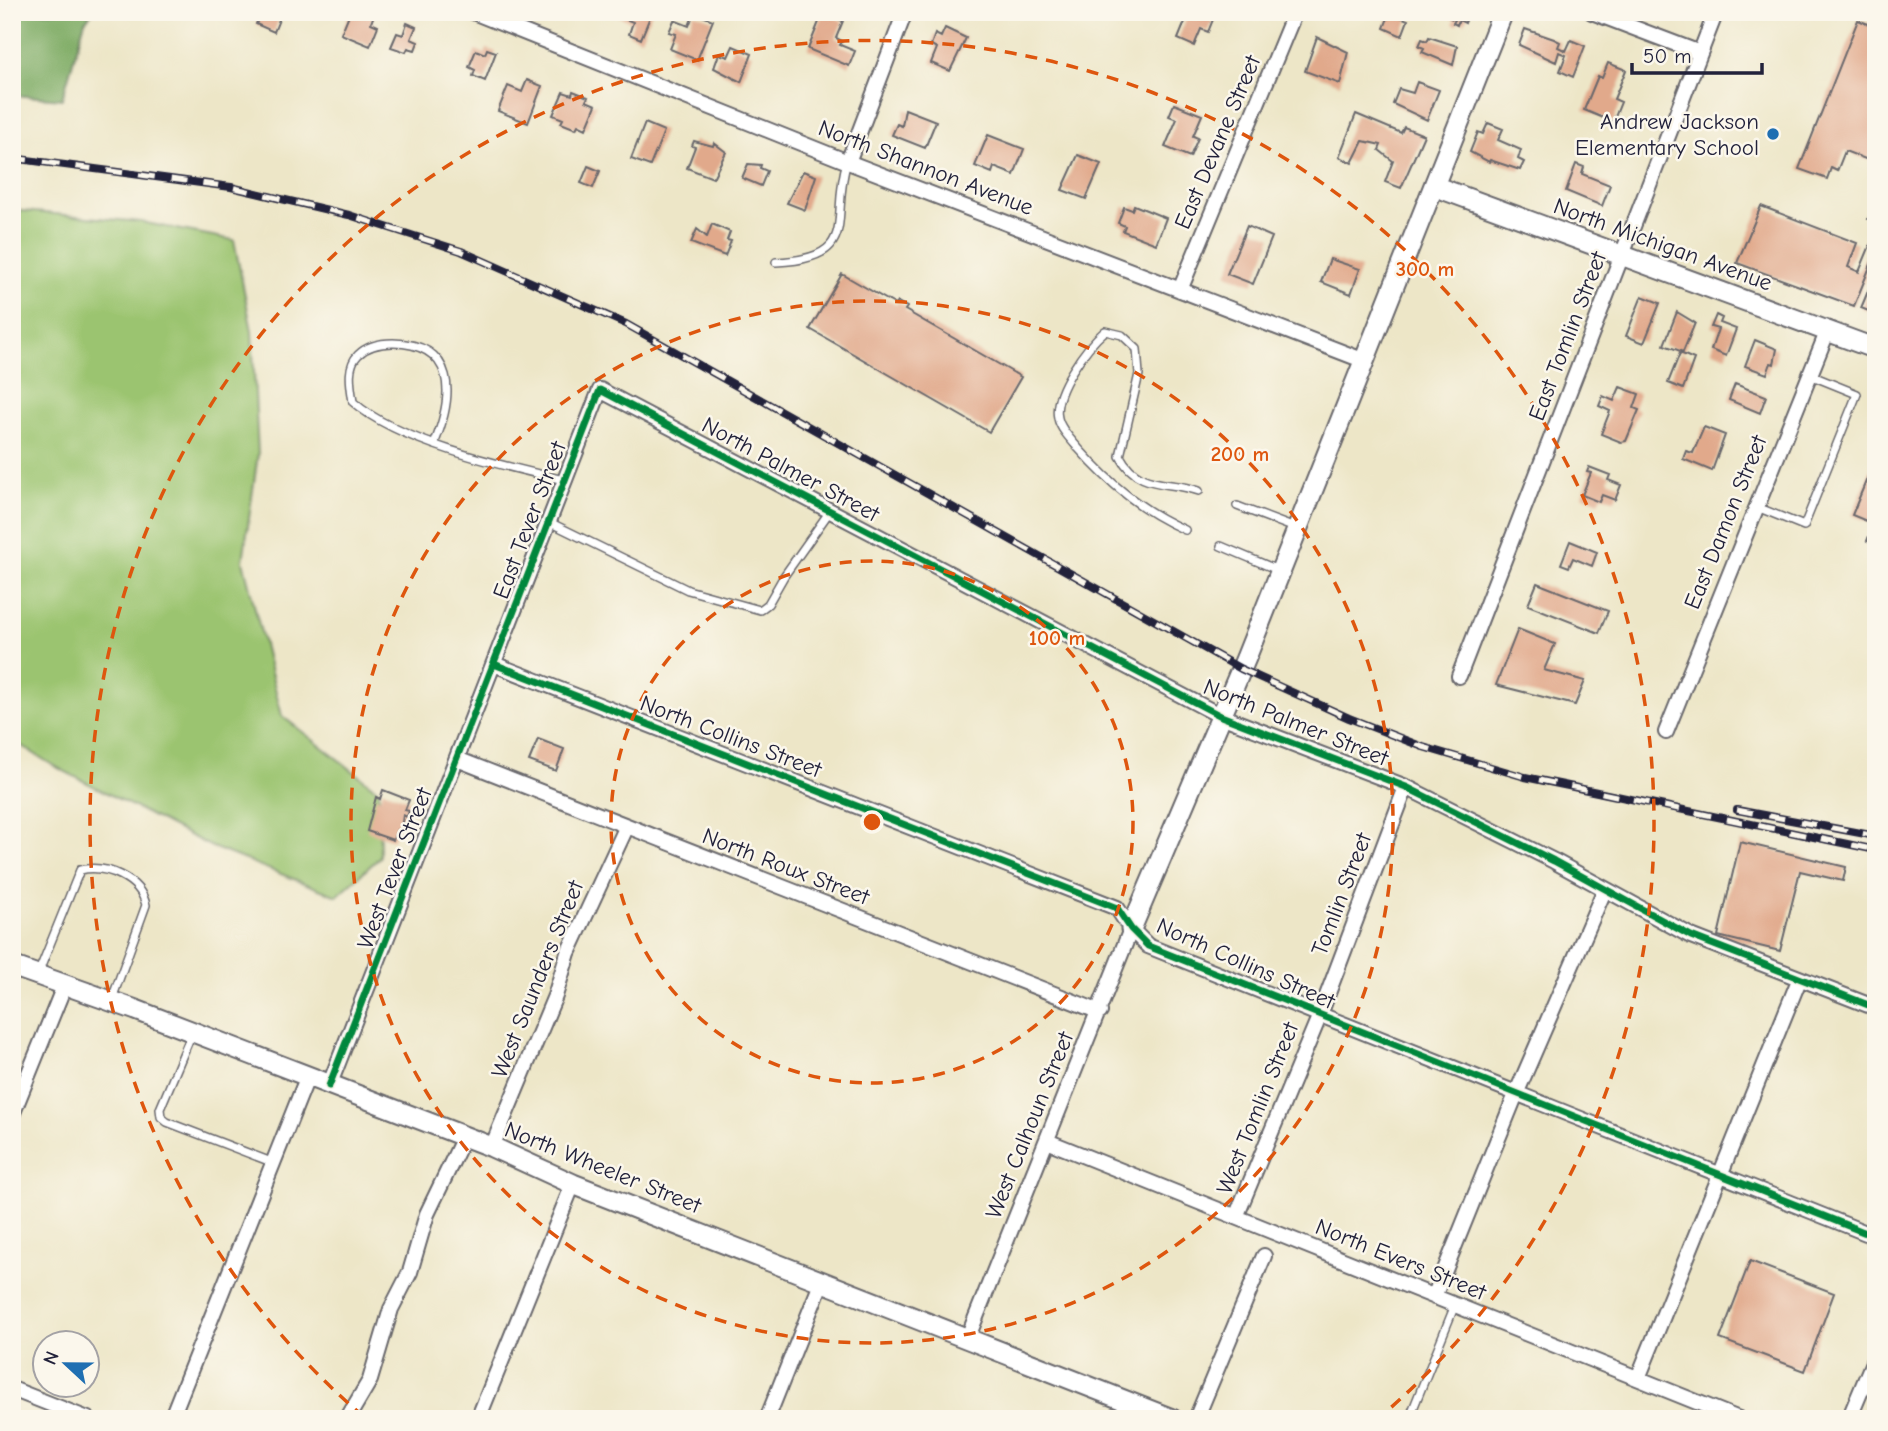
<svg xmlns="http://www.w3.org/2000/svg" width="1888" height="1431" font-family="'Comic Neue',sans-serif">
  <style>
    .green { fill: #9bc470; stroke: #5e7356; stroke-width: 2 }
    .forest { fill: #7caa62; stroke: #4f664e; stroke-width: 2 }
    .building { fill: #e1a98b }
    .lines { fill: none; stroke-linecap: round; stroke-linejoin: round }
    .lane-casing { stroke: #69676c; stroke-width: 10 }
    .street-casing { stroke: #69676c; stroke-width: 18 }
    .secondary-casing { stroke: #69676c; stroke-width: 23 }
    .lane { stroke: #fff; stroke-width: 7 }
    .street { stroke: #fff; stroke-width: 14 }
    .secondary { stroke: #fff; stroke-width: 19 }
    .rail-casing { stroke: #22223b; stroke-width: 8 }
    .rail { stroke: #fbf7ec; stroke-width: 5; stroke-dasharray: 16; stroke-linecap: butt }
    .cycleway-casing { stroke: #fbf7ec; stroke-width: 11 }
    .cycleway { stroke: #00873e; stroke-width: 7 }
    .ring { fill: none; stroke: #de560e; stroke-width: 3.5; stroke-dasharray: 12 9 }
    .poi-dot { fill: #1f6fb2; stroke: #fbf7ec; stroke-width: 2.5 }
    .labels { text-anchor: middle; stroke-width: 5; stroke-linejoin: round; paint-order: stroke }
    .poi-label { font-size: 23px; fill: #22223b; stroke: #fbf7ec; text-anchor: end }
    .street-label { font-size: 23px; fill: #22223b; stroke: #fbf7ec }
    .centre { fill: #de560e; stroke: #fbf7ec; stroke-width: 3.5 }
    .ring-label { font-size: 21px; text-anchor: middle; font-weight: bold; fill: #de560e; stroke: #fbf7ec; stroke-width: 5; stroke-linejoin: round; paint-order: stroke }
  </style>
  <rect width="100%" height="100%" fill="#fbf7ec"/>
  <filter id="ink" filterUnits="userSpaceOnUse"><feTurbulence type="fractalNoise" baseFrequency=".0143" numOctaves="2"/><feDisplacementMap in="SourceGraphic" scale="14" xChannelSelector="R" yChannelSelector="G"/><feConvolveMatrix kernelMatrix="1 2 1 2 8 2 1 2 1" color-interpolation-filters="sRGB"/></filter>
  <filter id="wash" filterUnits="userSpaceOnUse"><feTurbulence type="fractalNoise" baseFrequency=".00686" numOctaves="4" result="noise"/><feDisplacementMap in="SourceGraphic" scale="28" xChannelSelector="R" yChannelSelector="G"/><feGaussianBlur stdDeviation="1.57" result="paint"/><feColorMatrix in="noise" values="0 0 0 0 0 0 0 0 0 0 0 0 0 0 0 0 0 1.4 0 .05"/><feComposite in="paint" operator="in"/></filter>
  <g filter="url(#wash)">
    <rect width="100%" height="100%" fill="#ede6c7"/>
    <path class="green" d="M12 210 141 222 234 240 252 331 258 454 243 561 282 716 379 791 380 857 337 896 212 847 54 766 12 740Z"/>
    <path class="forest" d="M12 12H93L85 21 62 99 12 95Z"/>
    <g id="blocks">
      <path class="building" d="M261 12H282L274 32 256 24Z
        M350 12H375L371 23 378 26 370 46 341 34Z
        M608 12H652L641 39 629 34 633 22Z
        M823 12 843 21 836 38 842 41 840 45 855 51 849 66 808 49Z
        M1189 12H1216L1208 32 1201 29 1194 46 1178 39Z
        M1437 12H1469L1465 23 1459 20 1457 25 1453 23 1455 20Z
        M694 13 713 20 697 60 670 49 676 34 669 32 674 20 689 26Z
        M1390 13 1408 20 1402 36 1384 28Z
        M1858 20 1876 27V142L1868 160 1845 151 1837 171 1831 168 1827 179 1799 169Z
        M407 23 416 27 411 39 418 42 415 50 408 48 406 52 391 47 397 33 403 35Z
        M945 28 966 38 950 71 931 63 937 48 931 45 935 34 941 37Z
        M1525 29 1554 39 1560 42 1558 47 1566 51 1571 40 1585 46 1573 77 1560 71 1566 55 1559 52 1556 62 1519 45Z
        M1317 37 1348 52 1340 84 1305 71Z
        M1429 37 1457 46 1453 65 1422 52 1424 48 1419 46 1422 39 1427 41Z
        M733 46 752 54 741 82 714 68 719 54 728 57Z
        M487 49 496 52 485 81 473 76 475 70 469 67 476 50 485 54Z
        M1608 63 1626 70 1614 99 1621 102 1613 122 1584 110 1598 76 1602 78Z
        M527 80 542 86 528 123 498 111 508 86 522 92Z
        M1417 82 1439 90 1427 120 1393 104 1399 89 1413 93Z
        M573 91 588 97 586 101 596 105 586 129 578 125 576 129 561 123 563 119 553 115 563 92 572 95Z
        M1174 104 1202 115 1193 136 1198 138 1190 157 1165 147 1177 119 1169 116Z
        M905 109 936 121 925 148 892 135 897 124 902 126Z
        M1356 114 1401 133 1404 127 1424 135 1401 188 1385 182 1393 161 1379 150 1381 145 1363 141 1352 163 1339 157Z
        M645 123 664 131 650 166 631 159Z
        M1488 123 1503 129 1498 140 1521 150 1518 159 1524 162 1520 170 1490 160 1489 162 1470 152 1478 132 1483 134Z
        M988 135 1024 149 1014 175 994 167 992 173 975 166Z
        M694 141 713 146 714 143 726 152 713 178 687 168 695 147 692 146Z
        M1078 155 1101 164 1086 199 1062 190Z
        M748 164 761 165 760 168 767 171 761 186 742 178Z
        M1576 164 1584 167 1582 174 1610 185 1602 206 1566 191Z
        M588 166 600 171 593 188 581 183Z
        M803 171 816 176 805 210 787 203Z
        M1876 199V222L1868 219Z
        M1134 205 1166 218 1156 244 1123 231 1125 226 1118 223 1124 207 1132 210Z
        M1761 206 1857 243 1848 267 1859 272 1876 231V252L1854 306 1737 263Z
        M712 224 730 232 727 240 731 241 725 256 691 243 697 229 707 237Z
        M1247 226 1272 237 1253 284 1227 274Z
        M1330 259 1360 269 1351 294 1321 282Z
        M1876 272V314L1861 308Z
        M842 274 896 305 898 302 907 307 905 310 1021 377 989 432 810 329Z
        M1642 296 1660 303 1644 343 1626 336Z
        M1677 312 1695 323 1683 352 1664 345Z
        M1716 315 1722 318 1720 323 1736 329 1726 356 1711 350 1718 329 1711 327Z
        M1755 340 1777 349 1774 364 1771 363 1767 374 1745 366Z
        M1680 353 1694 359 1683 389 1668 383Z
        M1735 384 1766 396 1760 413 1729 400Z
        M1620 387 1639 394 1634 408 1639 410 1626 441 1621 442 1601 434 1610 411 1599 406 1603 396 1614 401Z
        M1704 427 1725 435 1712 471 1683 459 1686 451 1693 453Z
        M1876 457V544L1867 541 1874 524 1852 515Z
        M1589 467 1610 475 1608 480 1621 485 1615 500 1602 495 1599 502 1582 495 1591 473 1587 472Z
        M1570 541 1597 552 1592 566 1573 558 1569 567 1561 564Z
        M1537 583 1608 611 1599 633 1528 605Z
        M1518 629 1555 644 1544 670 1585 681 1575 705 1496 685Z
        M538 739 564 749 556 771 529 761Z
        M383 790 409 800 405 810 409 811 407 817 403 815 401 831 397 830 393 840 367 831 376 797 380 799Z
        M1740 842 1846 867 1843 881 1800 871 1780 951 1718 936Z
        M1750 1261 1834 1293 1805 1371 1720 1339Z"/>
    </g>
  </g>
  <g filter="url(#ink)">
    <use href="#blocks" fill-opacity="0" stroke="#69676c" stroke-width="2"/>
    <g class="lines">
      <defs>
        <path id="lane" d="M1864 12 1876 17
          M776 262C863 258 829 218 847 162
          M435 442C454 395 457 344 393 343 381 343 367 346 358 355 346 367 351 387 353 402 400 443 503 466 564 480
          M1237 506 1295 528
          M1757 507 1804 526 1857 394 1810 375
          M549 522 688 590 760 610 768 604 784 576 830 511
          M1185 530C1142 511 1110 484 1079 449 1072 441 1060 429 1058 418 1052 393 1087 346 1105 331L1122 335 1137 349 1139 374 1120 456C1139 491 1169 480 1199 491
          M1221 546 1280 571
          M38 974 80 870C107 864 140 879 146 905L112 999
          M192 1033 160 1109 161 1117 167 1122 274 1163
          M1409 1419 1455 1305"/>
        <path id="street" d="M473 12 848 162 1365 361
          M1592 12 1700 53
          M848 162 905 12
          M1180 290 1295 12
          M494 664 1117 908 1131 929 1148 946 1876 1237
          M1459 676 1716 12
          M1666 732 1828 330
          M457 759 1100 1012
          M329 1086 600 390 1221 716 1406 787 1554 861 1691 936 1876 1008
          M12 1115 65 984
          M1047 1141 1739 1419
          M492 1147 555 996 568 953 626 828
          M1236 1217 1319 1017 1406 787
          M1434 1297 1516 1094 1604 891
          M968 1337 1131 929
          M1638 1378 1799 980
          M12 1389 88 1419
          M171 1419 307 1078
          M347 1419 370 1380 391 1309 410 1272 427 1214 464 1137
          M478 1419 573 1184
          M767 1419 822 1281
          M1196 1419 1264 1256
          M1849 1419 1876 1355"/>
        <path id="secondary" d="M1434 186 1876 349
          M1131 929 1246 658 1503 12
          M12 966 136 1010 492 1147 573 1184 1172 1419"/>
      </defs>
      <use href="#lane" class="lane-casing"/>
      <use href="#street" class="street-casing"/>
      <use href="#secondary" class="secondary-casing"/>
      <use href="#lane" class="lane"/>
      <use href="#street" class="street"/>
      <use href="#secondary" class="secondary"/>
      <defs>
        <path id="rail" d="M12 158 231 187 349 215 461 251 626 324 1241 669 1349 718 1423 747 1525 777 1876 850
          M1737 810 1876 836"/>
      </defs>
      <use href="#rail" class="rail-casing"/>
      <use href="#rail" class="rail"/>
      <defs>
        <path id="cycleway" d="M494 664 1117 908 1131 929 1148 946 1876 1237
          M329 1086 600 390 1221 716 1406 787 1554 861 1691 936 1876 1008"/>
      </defs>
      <use href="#cycleway" class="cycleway-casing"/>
      <use href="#cycleway" class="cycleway"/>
    </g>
  </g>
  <g class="ring">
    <circle cx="872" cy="822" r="261"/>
    <circle cx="872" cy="822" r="521"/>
    <path d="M364 1417A782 782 0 1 1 1380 1417"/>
  </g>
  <circle class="poi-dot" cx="1773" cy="134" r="7"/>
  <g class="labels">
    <g class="poi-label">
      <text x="1759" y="129">Andrew Jackson<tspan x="1759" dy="26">Elementary School</tspan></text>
    </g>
    <g class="street-label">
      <text transform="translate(1217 142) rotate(-67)" y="8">East Devane Street</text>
      <text transform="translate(926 167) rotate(21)" y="8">North Shannon Avenue</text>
      <text transform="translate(1663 244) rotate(20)" y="8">North Michigan Avenue</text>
      <text transform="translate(1567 336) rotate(-69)" y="8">East Tomlin Street</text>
      <text transform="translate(791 469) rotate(28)" y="8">North Palmer Street</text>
      <text transform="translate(529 520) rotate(-69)" y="8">East Tever Street</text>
      <text transform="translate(1725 522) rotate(-68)" y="8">East Damon Street</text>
      <text transform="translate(1296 722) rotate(22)" y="8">North Palmer Street</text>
      <text transform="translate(731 736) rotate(21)" y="8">North Collins Street</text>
      <text transform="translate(786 866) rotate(21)" y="8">North Roux Street</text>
      <text transform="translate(394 868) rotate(-69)" y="8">West Tever Street</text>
      <text transform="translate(1341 894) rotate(-69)" y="8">Tomlin Street</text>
      <text transform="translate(1246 963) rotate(24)" y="8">North Collins Street</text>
      <text transform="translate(537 979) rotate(-68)" y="8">West Saunders Street</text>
      <text transform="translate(1257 1108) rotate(-68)" y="8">West Tomlin Street</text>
      <text transform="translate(1029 1125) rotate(-68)" y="8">West Calhoun Street</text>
      <text transform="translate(603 1167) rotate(22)" y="8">North Wheeler Street</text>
      <text transform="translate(1401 1259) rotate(22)" y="8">North Evers Street</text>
    </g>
  </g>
  <circle cx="872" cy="822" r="10" class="centre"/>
  <g class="ring-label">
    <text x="1425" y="276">300 m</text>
    <text x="1240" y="461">200 m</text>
    <text x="1057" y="645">100 m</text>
  </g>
  <rect width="1888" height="1431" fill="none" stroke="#fbf7ec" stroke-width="42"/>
  <g transform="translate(66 1364) rotate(292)"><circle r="33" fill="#fbf7ec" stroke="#a4a2a5" stroke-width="2"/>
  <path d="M0-5L12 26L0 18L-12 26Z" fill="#1f6fb2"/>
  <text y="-10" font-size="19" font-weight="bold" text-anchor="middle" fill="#22223b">N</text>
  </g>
  <path d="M1632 63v10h130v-10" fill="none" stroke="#22223b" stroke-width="3.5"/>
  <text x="1643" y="63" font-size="21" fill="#22223b" stroke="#fbf7ec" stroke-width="5" paint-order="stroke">50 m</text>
</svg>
